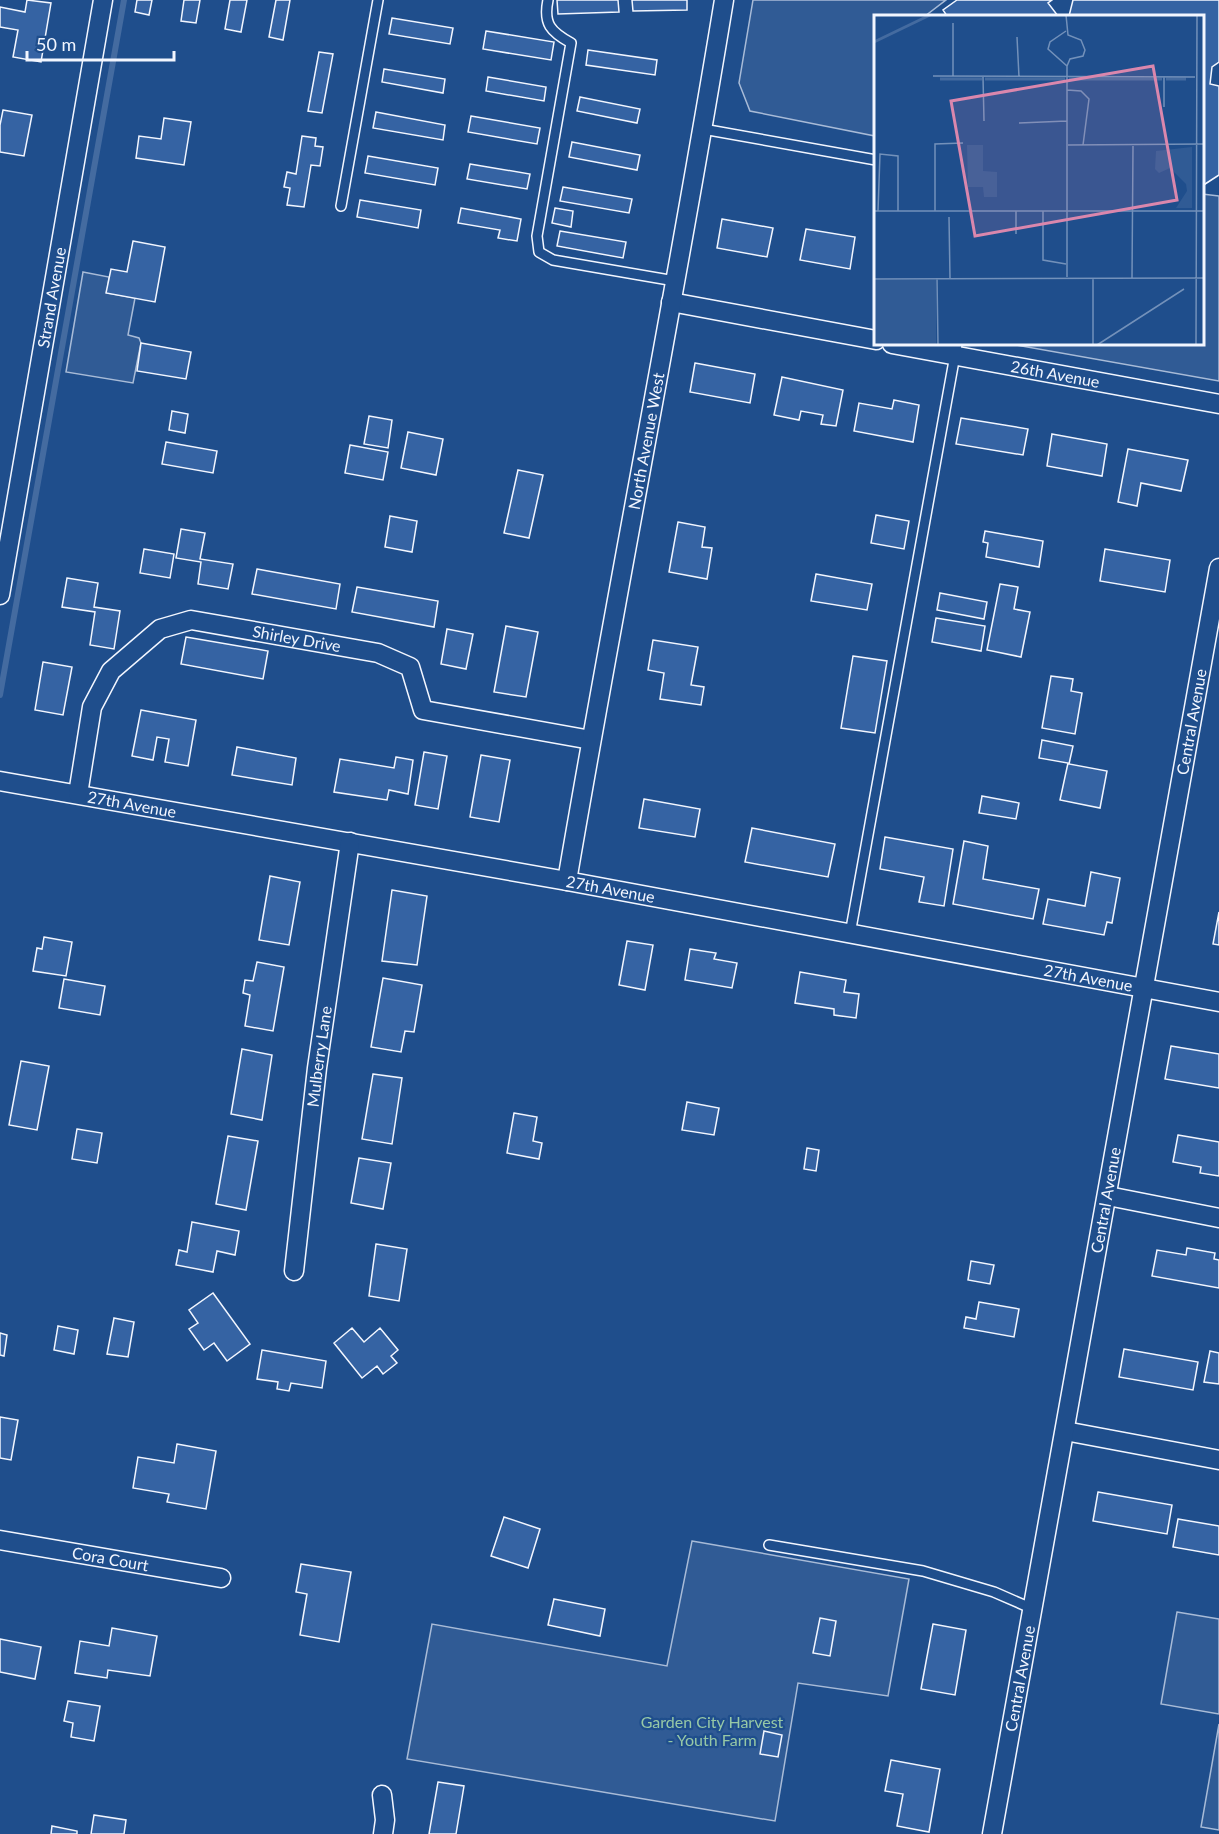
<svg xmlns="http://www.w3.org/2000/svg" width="1219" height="1834" font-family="Lato,sans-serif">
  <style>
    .built { fill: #305b95; stroke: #a8bbd7; stroke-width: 1.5 }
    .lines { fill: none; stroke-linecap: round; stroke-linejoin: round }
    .stream { stroke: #446ba0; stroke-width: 6 }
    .building { fill: #3563a3; stroke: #f2f6ff; stroke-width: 1.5 }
    .service-casing { stroke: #f2f6ff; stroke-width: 12 }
    .minor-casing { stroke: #f2f6ff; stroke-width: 21 }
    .service { stroke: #1f4e8c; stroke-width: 9 }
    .minor { stroke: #1f4e8c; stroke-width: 18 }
    .labels { text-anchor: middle; stroke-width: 4.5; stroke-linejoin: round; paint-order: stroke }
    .street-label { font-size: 16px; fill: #f2f6ff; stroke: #1f4e8c }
    .park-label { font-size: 16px; fill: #97c8a6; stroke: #1f4e8c }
    .inset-river { fill: none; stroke: #446ba0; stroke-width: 3 }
    .inset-road { fill: none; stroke: #7391ba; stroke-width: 1.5 }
    .view { fill: #da87ad; fill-opacity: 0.15; stroke: #da87ad; stroke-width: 3 }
    .inset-edge { fill: none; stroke: #f2f6ff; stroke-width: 3 }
  </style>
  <rect width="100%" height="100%" fill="#1f4e8c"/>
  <path class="built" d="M753 0H946L925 16H876L875 136 750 111 739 83Z
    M1202 194 1219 196V381L1010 344H1202Z
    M83 272 109 277 107 293 135 298 128 335 139 338 141 343 133 383 66 372Z
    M692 1541 909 1579 888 1696 798 1683 775 1821 407 1759 432 1624 667 1666Z
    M1177 1612 1219 1619V1714L1161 1704Z
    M1219 1724V1830L1201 1827Z"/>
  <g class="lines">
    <path class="stream" d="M0 695 124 0"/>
  </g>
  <path class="building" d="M27 0 51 3 41 62 13 57 18 30 0 27V7L25 12Z
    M137 0H152L149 15 135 12Z
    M184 0H200L196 23 181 21Z
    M230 0H247L241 32 225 29Z
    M276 0H290L283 40 269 37Z
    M557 0H618L619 12 558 14Z
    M632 0H687V10L633 11Z
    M957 0H1052L1048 3 1058 16H947L943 10Z
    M1073 0H1219V62L1212 67 1210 84 1219 86V175L1202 186V16H1069Z
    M392 18 453 28 450 44 389 34Z
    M486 31 554 42 551 60 483 49Z
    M588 50 657 60 655 75 586 65Z
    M319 52 333 54 322 113 308 111Z
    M384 69 445 79 443 93 382 82Z
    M488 77 546 87 544 101 486 91Z
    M580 97 640 109 637 123 577 111Z
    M3 110 32 115 24 156 0 152V125Z
    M376 112 445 125 443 140 373 128Z
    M471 116 540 128 537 144 468 132Z
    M164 118 191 122 184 165 136 158 139 136 161 139Z
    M302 136 316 138 315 146 323 147 320 166 311 165 304 207 287 205 290 188 284 187 287 172 296 174Z
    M572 142 640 155 637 170 569 157Z
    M368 156 438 168 435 185 365 173Z
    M470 164 530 174 527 189 467 179Z
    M563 187 632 199 629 213 560 201Z
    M360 200 421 210 418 228 357 217Z
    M461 208 521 219 517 241 498 238 500 230 458 223Z
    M555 208 573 211 571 227 552 223Z
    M722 219 773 228 767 257 717 248Z
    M806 229 855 237 850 269 800 260Z
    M560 231 626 242 623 258 557 246Z
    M133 241 165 247 155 302 106 293 111 269 127 272Z
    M141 343 191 352 186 379 137 371Z
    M695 363 755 374 750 403 690 392Z
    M782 377 843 390 836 426 821 424 823 415 801 411 799 420 774 415Z
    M894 400 919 405 913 442 854 431 859 403 892 409Z
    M172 411 188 414 185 433 169 430Z
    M369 416 392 420 388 448 364 444Z
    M961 418 1028 429 1023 455 956 444Z
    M408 432 443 439 436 475 401 468Z
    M1052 434 1107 444 1102 476 1047 466Z
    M166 442 217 451 213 473 162 464Z
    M350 445 388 452 383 480 345 473Z
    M1128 449 1188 460 1181 491 1141 483 1137 506 1118 502Z
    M518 470 543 475 529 538 504 533Z
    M876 515 909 521 904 549 871 543Z
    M390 516 417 521 412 552 385 547Z
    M678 522 705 527 702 547 712 548 707 579 669 572Z
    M181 529 205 533 200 559 233 564 228 589 198 584 201 562 176 558Z
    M985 531 1043 541 1039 567 986 557 988 543 983 542Z
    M144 549 174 554 170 578 140 573Z
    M1105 549 1170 560 1165 592 1100 581Z
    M257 569 340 584 336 609 252 594Z
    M816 574 872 584 867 610 811 601Z
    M67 578 98 583 94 607 120 611 114 649 90 645 95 612 62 607Z
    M1000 584 1018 587 1014 609 1030 612 1021 657 987 650Z
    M357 587 438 601 434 627 352 612Z
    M940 593 987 602 984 619 937 610Z
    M936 618 985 626 981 651 932 642Z
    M506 626 538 632 526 697 494 692Z
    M447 629 473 634 466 669 441 664Z
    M186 637 268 651 263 679 181 664Z
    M653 640 698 647 691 685 704 687 701 705 660 699 664 673 648 670Z
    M853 656 887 661 875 733 841 728Z
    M43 662 72 667 63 715 35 710Z
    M1051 676 1073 679 1071 691 1082 693 1075 734 1042 728Z
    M141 710 196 720 188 766 165 762 169 739 157 737 153 760 132 756Z
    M1042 740 1073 746 1069 764 1107 771 1100 808 1060 800 1068 763 1039 758Z
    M237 747 296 758 292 785 232 775Z
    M424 752 447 756 438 809 415 805Z
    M481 755 510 760 499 822 470 817Z
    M396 757 413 760 408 794 389 790 387 800 334 792 340 759 394 768Z
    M982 796 1019 803 1016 819 979 813Z
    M644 799 700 809 695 837 639 828Z
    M752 828 835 844 828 877 745 862Z
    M885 837 953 849 944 906 919 902 924 877 880 869Z
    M964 841 988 846 983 879 1039 889 1033 919 953 904Z
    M1091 872 1120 878 1112 923 1107 922 1104 935 1043 924 1048 899 1085 906Z
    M270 876 300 882 289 945 259 940Z
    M392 890 427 896 417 965 382 961Z
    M1219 912V945L1213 944Z
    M44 937 72 942 66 976 33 971 37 948 42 949Z
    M627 941 653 945 645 990 619 985Z
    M690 949 716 953 714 959 737 963 732 988 685 980Z
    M257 962 284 967 273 1031 245 1026 250 995 243 993 245 980 253 981Z
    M800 972 846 980 844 992 859 994 856 1018 834 1015V1009L795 1003Z
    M383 978 422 985 414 1032 405 1031 401 1052 371 1047Z
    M64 979 105 986 100 1015 59 1008Z
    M1171 1046 1219 1054V1088L1165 1079Z
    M242 1049 272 1055 262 1120 231 1114Z
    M21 1061 49 1066 37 1130 9 1125Z
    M373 1074 402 1078 392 1144 362 1139Z
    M687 1102 719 1108 714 1135 682 1130Z
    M514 1113 537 1117 533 1141 542 1143 539 1159 507 1153Z
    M77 1129 102 1133 97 1163 72 1159Z
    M1178 1135 1219 1142V1176L1200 1173 1201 1167 1173 1162Z
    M228 1136 258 1141 246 1210 216 1204Z
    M807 1148 819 1150 816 1171 804 1169Z
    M359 1158 391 1163 383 1209 351 1203Z
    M192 1222 239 1231 235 1255 217 1251 213 1272 176 1265 179 1250 187 1252Z
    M376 1244 407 1249 399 1301 369 1296Z
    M1187 1248 1215 1253 1214 1259 1219 1260V1288L1152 1276 1157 1250 1186 1255Z
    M971 1261 994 1265 990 1284 968 1280Z
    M213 1293 250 1344 227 1361 214 1343 204 1350 189 1329 198 1323 189 1310Z
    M979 1302 1019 1309 1014 1337 964 1328 966 1317 976 1319Z
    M114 1318 134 1322 128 1357 107 1354Z
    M58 1326 78 1330 74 1354 54 1350Z
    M352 1328 364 1342 380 1328 398 1350 391 1356 397 1363 383 1374 377 1366 362 1378 334 1343Z
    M0 1333 7 1335 4 1356 0 1355Z
    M1124 1349 1198 1362 1193 1390 1119 1377Z
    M262 1350 326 1361 322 1388 291 1383 289 1391 277 1389 278 1382 257 1379Z
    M1210 1351 1219 1353V1384L1204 1382Z
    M0 1417 18 1420 11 1460 0 1458Z
    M177 1444 216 1451 206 1509 167 1502 169 1494 133 1488 138 1457 174 1463Z
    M1098 1492 1172 1505 1167 1534 1093 1521Z
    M504 1517 540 1529 528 1568 491 1556Z
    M1178 1519 1219 1526V1555L1173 1547Z
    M301 1564 351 1572 339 1642 300 1635 307 1594 296 1592Z
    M554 1599 605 1609 600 1636 548 1625Z
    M820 1618 836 1621 830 1656 813 1653Z
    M933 1624 966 1630 955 1695 921 1689Z
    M112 1628 157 1636 150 1676 108 1670 107 1678 75 1673 80 1641 109 1646Z
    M0 1639 41 1647 35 1679 0 1672Z
    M68 1701 100 1706 94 1741 71 1737 73 1723 64 1721Z
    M764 1731 782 1735 778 1757 760 1754Z
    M891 1760 940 1769 929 1832 897 1826 903 1794 885 1791Z
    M438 1782 464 1786 456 1834H429Z
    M94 1815 126 1820 124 1834H91Z
    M52 1826 77 1831V1834H51Z"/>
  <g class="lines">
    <defs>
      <path id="service" d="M548 0C543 24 551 32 571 43L537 236 539 252 553 260 675 281
        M703 129 876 160
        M341 206 378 0
        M850 934 957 344
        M769 1545 923 1571 994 1592 1033 1609"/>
      <g id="minor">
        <path d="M671 302 876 340"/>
        <path id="s1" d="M892 344 1219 404"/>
        <path id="s2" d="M0 595 103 0"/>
        <path id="s3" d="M0 781 567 881 1219 1002"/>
        <path id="s4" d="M78 794 92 707 111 671 160 629 191 620 378 653 410 667 423 710 591 740"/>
        <path id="s5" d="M567 881C617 587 676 294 724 0"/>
        <path d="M1108 1196 1219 1218"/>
        <path id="s6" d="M294 1271 317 1068 350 842"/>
        <path d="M1065 1431 1219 1460"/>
        <path id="s7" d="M0 1540 221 1578"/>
        <path d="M382 1795 385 1820 383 1834"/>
        <path id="s8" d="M992 1834 1219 568"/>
      </g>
    </defs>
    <use href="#service" class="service-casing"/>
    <use href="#minor" class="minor-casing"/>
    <use href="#service" class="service"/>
    <use href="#minor" class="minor"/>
  </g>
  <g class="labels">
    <g class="street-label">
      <text dy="6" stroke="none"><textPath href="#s2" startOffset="302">Strand Avenue</textPath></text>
      <text dy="6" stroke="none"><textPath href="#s1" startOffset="166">26th Avenue</textPath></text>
      <text dy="6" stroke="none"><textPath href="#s5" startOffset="447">North Avenue West</textPath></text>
      <text dy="6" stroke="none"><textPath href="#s4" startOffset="333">Shirley Drive</textPath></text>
      <text dy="6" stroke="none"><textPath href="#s8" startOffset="1130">Central Avenue</textPath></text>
      <text dy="6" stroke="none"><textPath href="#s3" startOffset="134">27th Avenue</textPath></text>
      <text dy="6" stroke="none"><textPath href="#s3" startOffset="620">27th Avenue</textPath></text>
      <text dy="6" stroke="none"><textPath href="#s3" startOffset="1106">27th Avenue</textPath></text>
      <text dy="6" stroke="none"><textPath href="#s6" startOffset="216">Mulberry Lane</textPath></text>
      <text dy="6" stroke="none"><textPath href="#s8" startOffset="644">Central Avenue</textPath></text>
      <text dy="6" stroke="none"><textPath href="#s7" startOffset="112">Cora Court</textPath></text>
      <text dy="6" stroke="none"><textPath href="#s8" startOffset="158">Central Avenue</textPath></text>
    </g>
    <g class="park-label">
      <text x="712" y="1728">Garden City Harvest<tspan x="712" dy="18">- Youth Farm</tspan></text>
    </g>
  </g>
  <g transform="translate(874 15)">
    <rect width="330" height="330" fill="#1f4e8c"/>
    <path d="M93 130H109V156L123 157V182H110L109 172H94ZM318 132V193H302L313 176 312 169 296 153 285 158 281 154 282 136ZM0 265H62V330H0Z" fill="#305b95"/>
    <path class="inset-river" d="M0 27 56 0M66 64H108M111 64H191M195 64H288M292 64H312"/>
    <path class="inset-road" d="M192 16 176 27 174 34 193 51 196 44 209 41 211 35 207 25 194 20 192 0M143 22 145 62M59 61 321 62M79 61V8M109 62 110 106M193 75 207 76 215 84 209 130M290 92V62M145 108 193 106M194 130 330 129M0 196H330M4 196 6 139 24 141V196M61 196V129L89 128M169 196V245L192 249M75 202 76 263M142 219V196M193 262V51M63 263 64 330M219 263V330M258 263 259 131M0 264 330 263M223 330 310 274M301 330H323M322 330 323 0"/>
    <path class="view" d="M279 51 303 185 101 221 77 86Z"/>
    <rect width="330" height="330" class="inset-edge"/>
  </g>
  <path d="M27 51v9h147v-9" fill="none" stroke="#f2f6ff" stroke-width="3"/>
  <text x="36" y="51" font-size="18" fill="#f2f6ff" stroke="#1f4e8c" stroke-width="4.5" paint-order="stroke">50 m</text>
</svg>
